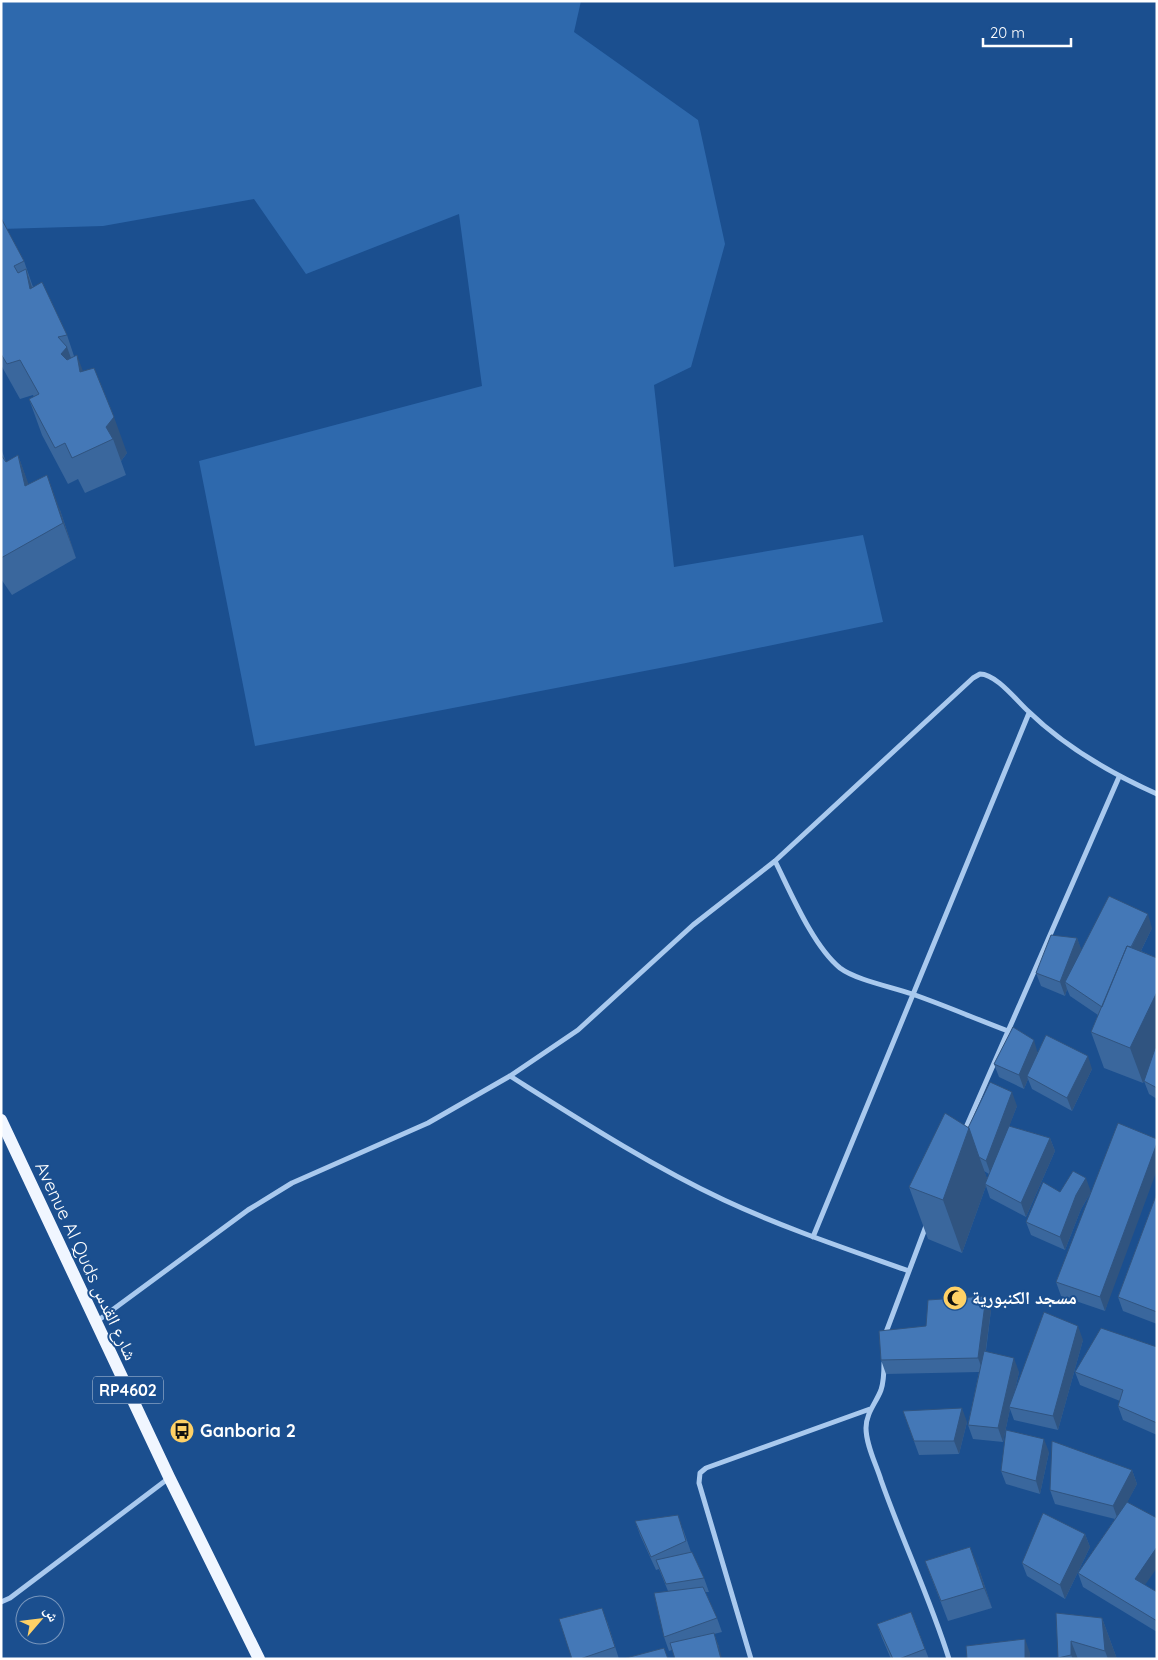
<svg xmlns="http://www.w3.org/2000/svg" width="1158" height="1660" font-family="Quicksand,'Noto Naskh Arabic',sans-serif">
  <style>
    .green { fill: #2e69ad }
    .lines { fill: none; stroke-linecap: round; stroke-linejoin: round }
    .minor { stroke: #a9c9ee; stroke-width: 5 }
    .primary { stroke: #f0f6ff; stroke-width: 12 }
    .wall { fill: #3a679d; fill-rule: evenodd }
    .shaded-wall { fill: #305480 }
    .building { fill: #4478b7; stroke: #305480 }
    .labels { text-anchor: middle; stroke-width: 4; stroke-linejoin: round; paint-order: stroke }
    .shield { fill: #1b4f8f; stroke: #bbcadd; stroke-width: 1 }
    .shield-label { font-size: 16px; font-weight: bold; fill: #fff }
    .street-label { font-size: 18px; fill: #fff; stroke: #1b4f8f }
    .poi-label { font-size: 18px; font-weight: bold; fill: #fff; stroke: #1b4f8f; text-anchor: start }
  </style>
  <rect width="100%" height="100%" fill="#1b4f8f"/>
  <path class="green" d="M1 1H581L574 32 698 120 725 244 691 367 654 385 674 567 863 535 883 622 686 663 255 746 199 461 482 386 459 214 306 274 254 199 103 226 1 229Z"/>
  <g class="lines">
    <path class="minor" d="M775 861C791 893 813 946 840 968 856 980 892 987 912 994 944 1005 976 1019 1008 1031
      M510 1076C580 1120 650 1165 724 1200 784 1228 847 1249 909 1271
      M964 1132 1119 777
      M813 1237 1029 713
      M96 1322 248 1210 292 1183 428 1123 510 1076 578 1030 693 925 775 861 973 678 980 674C996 674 1016 700 1028 711 1065 747 1110 773 1157 794
      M885 1335 926 1226
      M884 1363C884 1372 884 1381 881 1390 876 1403 866 1413 866 1428 866 1445 876 1464 881 1480 902 1540 930 1598 949 1659
      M1 1602 10 1598 169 1478
      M751 1659 699 1483 700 1473 706 1468 870 1409"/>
    <path class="primary" d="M1 1120 169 1477 259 1659"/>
  </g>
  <path class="wall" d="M1 218 24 261 33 287 67 335 74 356 127 453 121 461 126 475 85 493 78 479 68 484 42 435 29 399 34 397 33 395 20 399 1 365Z
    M1 448 6 462 18 455 28 484 60 510 76 558 12 595 1 579Z
    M1152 928 1141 951 1157 958V1099L1149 1094 1144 1081 1143 1083 1104 1068 1091 1032 1098 1015 1070 996 1067 989 1065 996 1041 986 1036 973 1077 938 1081 950Z
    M1038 1052 1092 1069 1072 1111 1032 1089 1028 1079 1024 1089 999 1077 994 1064Z
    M1017 1106 1009 1126 1050 1138 1055 1151 1026 1217 990 1198 986 1186 962 1253 928 1239 909 1187 968 1128ZM984 1171 989 1174 987 1179Z
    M1157 1139 1105 1311 1061 1296 1056 1282Z
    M1060 1192H1091L1081 1209 1065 1250 1031 1235 1026 1222Z
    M1157 1193V1324L1123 1311 1118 1297Z
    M991 1310 986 1351 1019 1372 1014 1394 1083 1340 1058 1430 1014 1420 1010 1409 1003 1442 973 1439 968 1425 979 1372 886 1374 881 1360 926 1326Z
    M1157 1347V1435L1123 1420 1118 1406 1120 1401 1080 1385 1075 1372Z
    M903 1411 967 1422 959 1454 919 1455Z
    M1049 1452 1040 1494 1006 1484 1001 1471Z
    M1132 1470 1137 1484 1127 1502 1145 1585 1157 1592V1632L1083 1587 1078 1573 1115 1519 1055 1504 1050 1490Z
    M635 1521 683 1529 691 1552 704 1578 709 1592H705L717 1618 722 1632 714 1634 719 1647 672 1650 669 1651 664 1637 668 1591 659 1569 656 1570 640 1535Z
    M1085 1534 1090 1547 1065 1599 1027 1576 1022 1563Z
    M925 1561 978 1566 992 1608 948 1621Z
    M911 1612 929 1659H891L882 1638 877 1624Z
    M1056 1613 1102 1618 1117 1659H1059Z
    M607 1621 619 1659H572Z"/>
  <path class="shaded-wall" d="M26 269 38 305 30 289Z
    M67 347 80 383 61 354Z
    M77 355 90 390 80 372Z
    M114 417 127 453 121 461 113 439 106 427Z
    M18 455 31 491 25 486Z
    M47 475 60 510 76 558 63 523Z
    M1148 914 1152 928 1107 1021 1102 1007Z
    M1077 938 1082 951 1065 982 1067 989 1065 996 1060 982Z
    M1157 992V1054L1143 1083 1130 1048Z
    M1034 1040 1038 1054 1027 1076 1028 1079 1024 1089 1019 1075Z
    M1088 1056 1092 1069 1072 1111 1067 1098Z
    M1012 1092 1017 1106 991 1175 986 1161Z
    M969 1128 988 1181 985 1184 986 1186 962 1253 943 1200Z
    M1050 1138 1055 1151 1026 1217 1021 1203Z
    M1157 1143V1170L1105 1311 1100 1297Z
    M1086 1178 1091 1192 1081 1209 1065 1250 1060 1237 1076 1195Z
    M986 1296 991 1310 983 1371 978 1358Z
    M1078 1326 1083 1340 1058 1430 1053 1416Z
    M1014 1358 1019 1372 1011 1407H1009L1010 1409 1003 1442 998 1428Z
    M962 1408 967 1422 959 1454 954 1441Z
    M1044 1439 1049 1452 1040 1494 1036 1481Z
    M1132 1470 1137 1484 1118 1520 1113 1506Z
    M1085 1534 1090 1547 1065 1599 1060 1585Z
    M970 1547 978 1566 992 1608 984 1588Z
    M1157 1547V1568L1140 1592 1135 1579Z
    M1102 1618 1117 1659H1108L1105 1651Z
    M714 1633 719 1647 722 1659H721Z
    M1025 1639 1030 1653V1659H1025Z
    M1071 1641 1078 1659H1073L1071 1655Z"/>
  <path class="building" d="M1 218 24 261 14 266 18 273 26 269 30 289 42 282 67 335 58 337 67 347 61 354 67 360 77 355 80 372 94 368 114 417 106 427 113 439 72 458 65 443 55 448 29 399 39 394 20 360 7 364 1 354Z
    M1 455 6 462 18 455 25 486 47 475 63 523 1 558Z
    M1109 896 1148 914 1131 947 1127 946 1102 1007 1065 982Z
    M1051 935 1077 938 1060 982 1036 973Z
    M1127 946 1157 958V992L1130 1048 1091 1032Z
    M1013 1027 1034 1040 1019 1075 994 1064Z
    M1046 1035 1088 1056 1067 1098 1027 1076Z
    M1157 1043V1088L1144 1081Z
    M990 1082 1012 1092 986 1161 979 1157 969 1128H968Z
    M945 1113 969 1128 943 1200 909 1187Z
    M1118 1123 1157 1139V1143L1100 1297 1056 1282Z
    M1009 1126 1050 1138 1021 1203 985 1184Z
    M1073 1171 1086 1178 1076 1195 1060 1237 1026 1222 1043 1182 1060 1192Z
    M1157 1193V1312L1118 1297Z
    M986 1296 978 1358 881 1360 879 1331 926 1326 928 1300Z
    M1044 1312 1078 1326 1053 1416 1009 1407Z
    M1101 1328 1157 1347V1423L1118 1406 1123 1390 1075 1372Z
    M984 1351 1014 1358 998 1428 968 1425Z
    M962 1408 954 1441H914L903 1411Z
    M1006 1430 1044 1439 1036 1481 1001 1471Z
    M1052 1441 1132 1470 1113 1506 1050 1490Z
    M1127 1502 1157 1518V1547L1135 1579 1157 1592V1621L1078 1573Z
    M1043 1513 1085 1534 1060 1585 1022 1563Z
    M678 1515 686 1541 651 1557 635 1521Z
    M970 1547 984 1588 941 1601 925 1561Z
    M692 1552 704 1578 666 1584 656 1560Z
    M703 1587 717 1618 664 1637 654 1593Z
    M602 1608 615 1647 580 1659H572L559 1619Z
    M911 1612 925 1649 899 1659H893L877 1624Z
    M1056 1613 1102 1618 1105 1651 1071 1641V1655L1058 1658Z
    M714 1633 721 1659H675L670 1643Z
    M1025 1639V1659H967L966 1646Z
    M664 1648 668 1659H626V1658Z"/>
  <defs>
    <symbol id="mosque-disc" viewBox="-11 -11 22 22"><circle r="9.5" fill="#ffd166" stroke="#1b4f8f"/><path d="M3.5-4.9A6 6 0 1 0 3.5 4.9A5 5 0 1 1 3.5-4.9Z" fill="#111"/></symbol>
    <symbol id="bus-disc" viewBox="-11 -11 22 22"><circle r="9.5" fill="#ffd166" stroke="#1b4f8f"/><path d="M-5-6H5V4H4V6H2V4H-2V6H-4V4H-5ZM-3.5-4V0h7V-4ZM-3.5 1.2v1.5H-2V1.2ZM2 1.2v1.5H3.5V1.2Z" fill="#111"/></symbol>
  </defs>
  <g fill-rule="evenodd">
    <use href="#mosque-disc" x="941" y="1284" width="28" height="28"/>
    <use href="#bus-disc" x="168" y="1417" width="28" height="28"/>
  </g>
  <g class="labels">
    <rect class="shield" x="93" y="1376.5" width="70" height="27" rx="4"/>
    <g class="shield-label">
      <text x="128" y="1396">RP4602</text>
    </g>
    <g class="street-label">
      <text transform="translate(86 1261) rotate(65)" y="6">Avenue Al Quds شارع القدس</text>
    </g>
    <g class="poi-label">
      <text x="972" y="1304">مسجد الكنبورية</text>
      <text x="200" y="1437">Ganboria 2</text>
    </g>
  </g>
  <rect width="1158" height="1660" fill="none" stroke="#ffffff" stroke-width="5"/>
  <g transform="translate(40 1620) rotate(62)"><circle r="24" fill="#1b4f8f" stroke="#7695bc"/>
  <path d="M0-4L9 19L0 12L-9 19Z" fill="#ffd166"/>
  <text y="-8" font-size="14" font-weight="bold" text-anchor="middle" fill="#ffffff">ش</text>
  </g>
  <path d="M983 38v8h88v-8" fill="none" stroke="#ffffff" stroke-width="2.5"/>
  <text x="990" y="38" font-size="15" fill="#ffffff" stroke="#1b4f8f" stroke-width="4" paint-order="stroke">20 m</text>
</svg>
